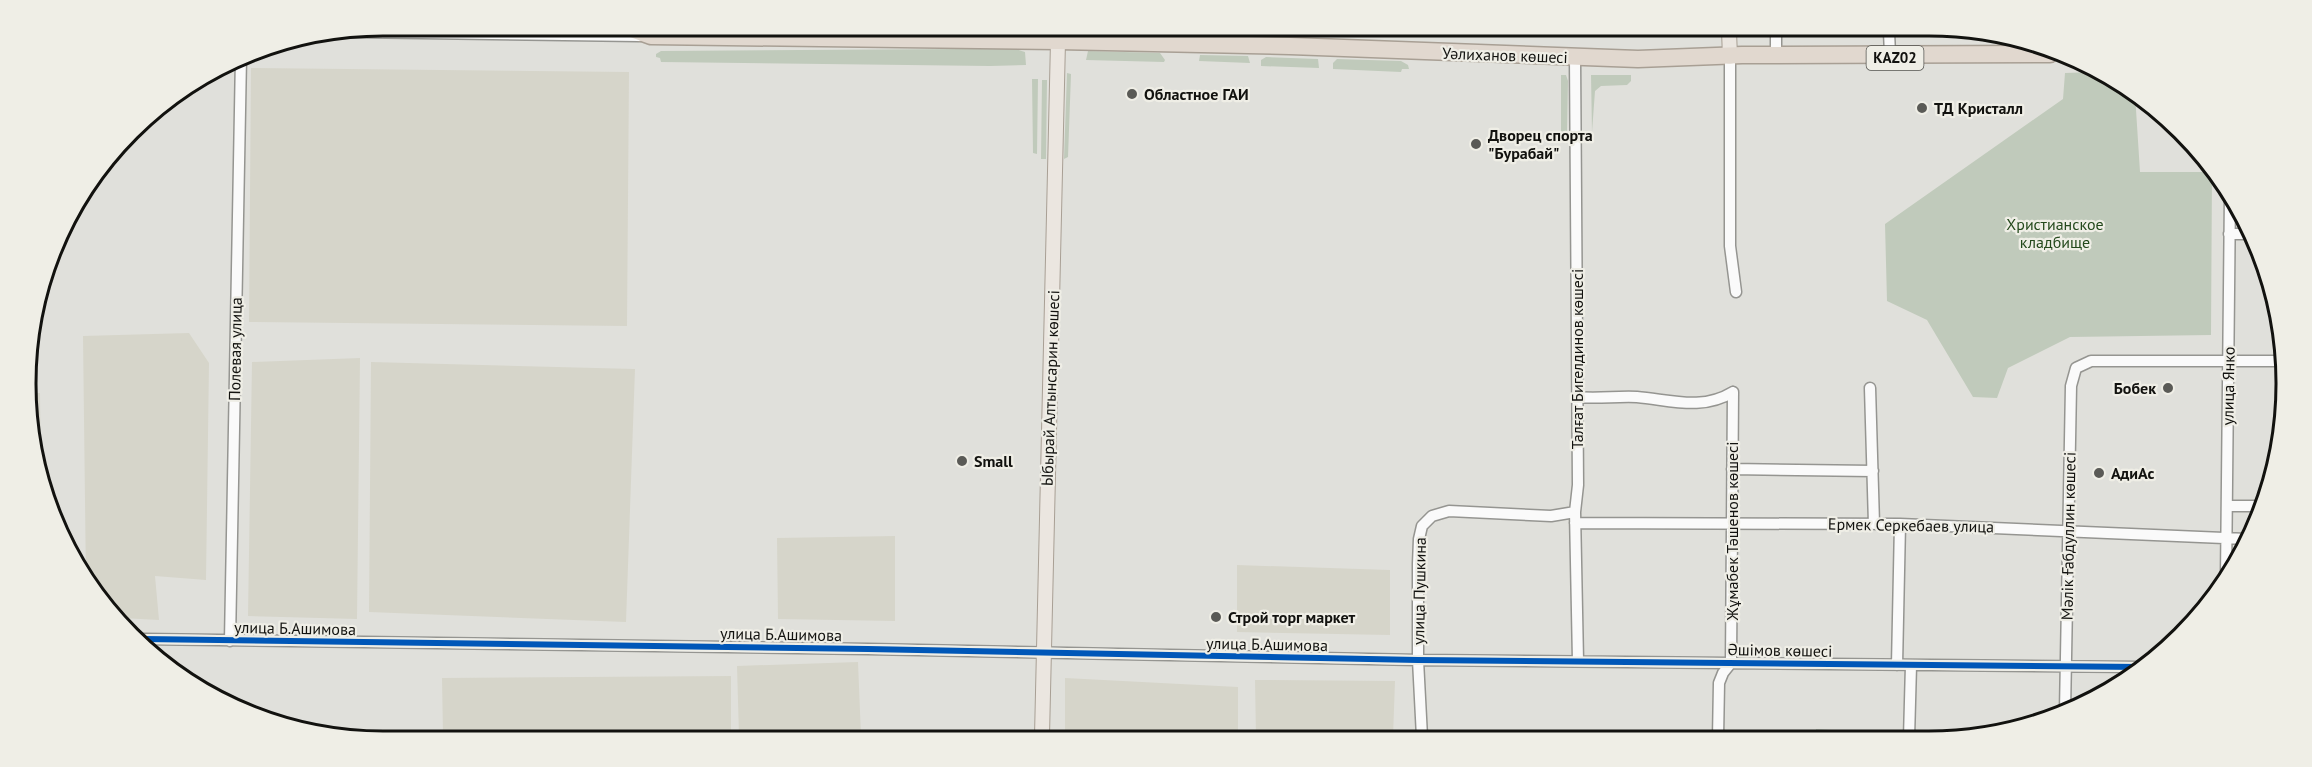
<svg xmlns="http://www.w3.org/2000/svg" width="2312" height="767" font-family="'PT Sans',sans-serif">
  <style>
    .built { fill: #d6d5ca }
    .green { fill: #c0cabb }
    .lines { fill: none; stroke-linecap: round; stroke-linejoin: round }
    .minor-casing { stroke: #959591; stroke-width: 13 }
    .major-casing { stroke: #a89f94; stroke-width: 16 }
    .highway-casing { stroke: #a89f94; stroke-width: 19 }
    .minor { stroke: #fafafa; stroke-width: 10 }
    .major { stroke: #ebe6e0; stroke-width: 14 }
    .highway { stroke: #e1d8cf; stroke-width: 16 }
    .cycleway-casing { stroke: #efeee6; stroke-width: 10 }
    .cycleway { stroke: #0057b8; stroke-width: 6 }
    .poi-dot { fill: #5a5a56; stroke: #efeee6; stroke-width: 2 }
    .labels { text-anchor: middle; stroke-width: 4.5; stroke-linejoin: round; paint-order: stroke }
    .shield { fill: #efeee6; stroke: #545450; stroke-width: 1.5 }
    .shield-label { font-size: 15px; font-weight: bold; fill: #12120f }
    .street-label { font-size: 16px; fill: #12120f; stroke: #efeee6 }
    .poi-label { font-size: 16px; font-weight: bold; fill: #12120f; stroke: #efeee6; text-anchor: start }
    .park-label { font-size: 16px; fill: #24491c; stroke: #efeee6 }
    .rim { fill: none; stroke: #12120f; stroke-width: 3 }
  </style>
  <rect width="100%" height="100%" fill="#e0e0db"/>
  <path class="built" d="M251 68 629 72 627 326 249 322Z
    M31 330H35L34 393H40L41 483 38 476 29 337Z
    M189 333 209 363 206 580 155 576 159 620 121 618 86 583 83 336Z
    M360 358 357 619 248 616 252 362Z
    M371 362 635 369 626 622 369 612Z
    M895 536V621L778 619 777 538Z
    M1237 565 1390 570V635L1237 632Z
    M858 662 861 736H739L737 666Z
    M731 676V736L443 735 442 678Z
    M1065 678 1238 687V737L1065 736Z
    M1255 680 1395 681 1393 737H1256Z"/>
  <path class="green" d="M657 27H836L832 31H693Z
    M958 49H1015L1025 52 1026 65 990 66 661 62 660 58 656 57V54L661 51Z
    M1088 51 1160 53 1165 60 1164 62 1086 60Z
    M1200 55 1248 56 1250 63 1199 61Z
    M1266 57 1318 59 1319 68 1261 66V60Z
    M1337 59 1401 61 1408 65 1409 69H1402L1401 72 1333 69V63Z
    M2094 72 2128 86 2135 94 2140 172H2212L2211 335 2070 337 2008 368 1997 398 1973 397 1927 320 1887 301 1885 224 2063 99 2065 73Z
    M1067 73 1071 74 1068 157 1064 159Z
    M1561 75H1566L1568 81 1567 132 1561 136Z
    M1591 75H1631V81L1627 85 1601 86 1595 91 1592 132Z
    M1032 79H1038L1037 154 1033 153Z
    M1042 80H1047L1046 159H1041Z
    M1816 729 1847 731V738H1815Z"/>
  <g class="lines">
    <defs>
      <path id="minor" d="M1057 28 1058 41
        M351 32 639 36
        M1889 32 1890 54
        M1776 55V31
        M1730 57V246L1736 292
        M1575 58 1578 485 1575 512 1578 661
        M2229 234H2247
        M1870 388 1874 524
        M1577 397C1597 399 1617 396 1637 397 1671 400 1702 411 1733 392
        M1732 469 1873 471
        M2227 506H2260
        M1575 523 1900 524 2247 539
        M2226 578 2230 194
        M143 639 868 649 1418 660 2142 667
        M230 641 241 57
        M1897 665 1900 524
        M2065 711 2071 386 2076 368 2091 361H2280
        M1422 737 1418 660V564L1419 539 1422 526 1432 516 1449 511 1551 516 1575 512
        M1718 738 1719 683 1723 673 1731 663 1733 392
        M1909 738 1911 665"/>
      <path id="major" d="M1729 31 1730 57
        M1042 736 1058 41"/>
      <path id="highway" d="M626 27 651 36 1058 41 1290 46 1638 59 1742 55 2050 54"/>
    </defs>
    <use href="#minor" class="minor-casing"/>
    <use href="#major" class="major-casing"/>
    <use href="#highway" class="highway-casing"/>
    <use href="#minor" class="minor"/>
    <use href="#major" class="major"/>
    <use href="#highway" class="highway"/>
    <defs>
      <path id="cycleway" d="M143 639 868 649 1418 660 2142 667"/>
    </defs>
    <use href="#cycleway" class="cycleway-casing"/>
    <use href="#cycleway" class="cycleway"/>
  </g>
  <g class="poi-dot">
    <circle cx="1132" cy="94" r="6"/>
    <circle cx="1922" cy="108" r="6"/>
    <circle cx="1476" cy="144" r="6"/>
    <circle cx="2168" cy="388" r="6"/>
    <circle cx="962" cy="461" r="6"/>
    <circle cx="2099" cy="473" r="6"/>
    <circle cx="1216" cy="617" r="6"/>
  </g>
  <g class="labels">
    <rect class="shield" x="1866.5" y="46" width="57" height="24" rx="4.5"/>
    <g class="shield-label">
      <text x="1895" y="63">KАZ02</text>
    </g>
    <g class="street-label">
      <text transform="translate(1505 55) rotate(2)" y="6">Уәлиханов көшесі</text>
      <text transform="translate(235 349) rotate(-89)" y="6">Полевая улица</text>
      <text transform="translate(1577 359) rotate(-90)" y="6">Талғат Бигелдинов көшесі</text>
      <text transform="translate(2228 386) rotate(-89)" y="6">улица Янко</text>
      <text transform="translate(1050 388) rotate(-88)" y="6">Ыбырай Алтынсарин көшесі</text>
      <text transform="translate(1911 525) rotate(1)" y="6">Ермек Серкебаев улица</text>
      <text transform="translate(1732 531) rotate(-90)" y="6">Жұмабек Тәшенов көшесі</text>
      <text transform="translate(2068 536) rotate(-89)" y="6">Мәлік Ғабдуллин көшесі</text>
      <text transform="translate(1419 591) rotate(-89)" y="6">улица Пушкина</text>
      <text transform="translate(295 628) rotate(1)" y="6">улица Б.Ашимова</text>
      <text transform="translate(781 634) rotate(1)" y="6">улица Б.Ашимова</text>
      <text transform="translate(1267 644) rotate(1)" y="6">улица Б.Ашимова</text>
      <text transform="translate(1780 650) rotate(1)" y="6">Әшімов көшесі</text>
    </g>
    <g class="poi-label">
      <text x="1144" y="100">Областное ГАИ</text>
      <text x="1934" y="114">ТД Кристалл</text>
      <text x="1488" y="141">Дворец спорта<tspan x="1488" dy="18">"Бурабай"</tspan></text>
      <text x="2156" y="394" text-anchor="end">Бобек</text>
      <text x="974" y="467">Small</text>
      <text x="2111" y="479">АдиАс</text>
      <text x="1228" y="623">Строй торг маркет</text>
    </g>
    <g class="park-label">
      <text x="2055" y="230">Христианское<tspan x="2055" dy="18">кладбище</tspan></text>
    </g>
  </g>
  <path d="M0 0H2312V767H0ZM383 36H1929A347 347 0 0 1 2276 383V384A347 347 0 0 1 1929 731H383A347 347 0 0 1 36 384V383A347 347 0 0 1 383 36Z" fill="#efeee6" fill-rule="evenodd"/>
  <path class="rim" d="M383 36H1929A347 347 0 0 1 2276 383V384A347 347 0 0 1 1929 731H383A347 347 0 0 1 36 384V383A347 347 0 0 1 383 36Z"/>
</svg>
